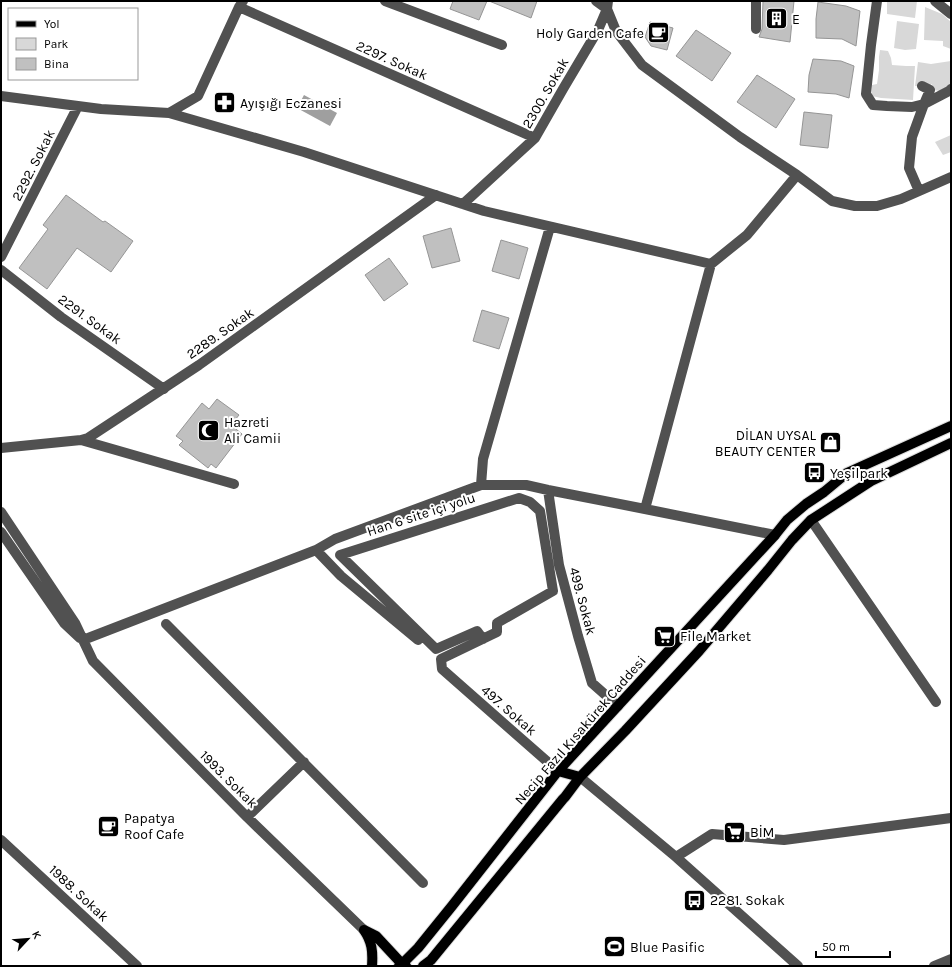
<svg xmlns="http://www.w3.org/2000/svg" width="952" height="967" font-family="Karla,sans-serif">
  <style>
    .green { fill: #d8d8d8 }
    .water { fill: #9f9f9f }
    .building { fill: #c0c0c0; stroke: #959595 }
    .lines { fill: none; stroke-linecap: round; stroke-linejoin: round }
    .major-casing { stroke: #dbdbdb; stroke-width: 12 }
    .minor { stroke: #515151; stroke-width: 10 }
    .major { stroke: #000; stroke-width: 10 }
    .labels { text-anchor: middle; stroke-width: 4; stroke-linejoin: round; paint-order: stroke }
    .poi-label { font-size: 14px; fill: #000; stroke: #fff; text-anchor: start }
    .street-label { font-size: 14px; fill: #000; stroke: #fff }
  </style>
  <rect width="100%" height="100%" fill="#fff"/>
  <path class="green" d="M887 1H917L915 18 887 14Z
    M925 7 942 14 951 22V49L943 46V41L924 40Z
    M897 21 919 24 916 49 905 50 894 48Z
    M880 50 888 51 891 58 892 65 906 66H915L913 100 881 98 872 96V85L877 84 879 70V57Z
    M951 61V84L940 91 933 90 932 84 928 87 915 86 918 62 931 64Z
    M951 135V152L943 155 935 142Z"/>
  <path class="water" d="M304 95 337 113 330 126 297 108Z"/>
  <path class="building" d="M453 1H487L479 20 450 9Z
    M489 1H537L531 18Z
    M763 1H794L790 42 759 37 762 29Z
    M818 2 846 6 860 11 856 46 842 39 816 38V19Z
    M650 22 673 28 667 50 651 46 645 37Z
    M696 30 731 53 712 81 676 56Z
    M813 59 841 61 854 66 849 98 836 94 808 92 809 75Z
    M757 75 795 99 776 128 737 102Z
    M804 112 832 115 828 148 800 145Z
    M66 195 103 222 105 221 133 241 111 272 77 248 47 289 19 268 48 229 43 225Z
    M451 228 460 261 432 268 423 236Z
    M501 240 528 248 519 279 492 271Z
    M389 258 408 284 384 301 365 275Z
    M482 310 509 318 499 349 473 341Z
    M217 399 239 415 231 425 242 434 216 468 211 464 208 468 179 445 183 441 176 436 202 403 209 409Z"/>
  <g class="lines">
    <defs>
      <path id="major" d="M558 771 580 777
        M372 966C373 951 372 942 364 930L376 936 402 964 406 966
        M399 966 402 964 418 948 452 906 558 771 775 535 787 520 806 504 824 492 847 473 951 426
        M423 966 431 960 563 799 565 797 580 777 625 731 699 651 768 570 792 540 811 520 871 481 951 443"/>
    </defs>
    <use href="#major" class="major-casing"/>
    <path class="minor" d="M385 1 502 45
      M608 1 607 9 616 31 642 65 740 137 797 175
      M877 1 871 45 866 94 873 105 887 106 912 107 924 104 930 90 922 86
      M935 1 951 14
      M239 7 535 138
      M756 29V1
      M1 96 101 109 169 113 198 96 239 7 243 1
      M169 113 304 152 484 211 711 264 747 235 797 175 832 201 855 206H877L901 199 951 177
      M919 191 909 168 912 137 924 104 949 91 951 89
      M463 204 535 138 563 89 598 30 607 9 596 1
      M1 257 78 106
      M1 270 61 317 164 389
      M81 440 234 484
      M1 448 81 440 88 438 199 365 436 195
      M481 485 483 459 550 227
      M548 490 559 565 578 636 592 683 618 706
      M645 509 711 264
      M1 512 75 623 93 661 247 817 364 930
      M811 520 936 702
      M1 532 64 623 80 638
      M316 550 341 576 418 640
      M166 624 423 883
      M483 639 477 631 436 649 340 555 519 498 530 502 540 511 553 591 497 623V632L441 659 442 669 558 771
      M83 640 316 550 335 539 481 485H526L548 490 645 509 775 535
      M580 777 676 857 798 966
      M247 817 304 762
      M1 840 137 966
      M676 857 712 834 784 840 951 818
      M934 966 951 959"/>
    <use href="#major" class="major"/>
  </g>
  <defs>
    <symbol id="building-square" viewBox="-11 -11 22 22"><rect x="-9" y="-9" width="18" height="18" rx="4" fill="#000" stroke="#fff"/><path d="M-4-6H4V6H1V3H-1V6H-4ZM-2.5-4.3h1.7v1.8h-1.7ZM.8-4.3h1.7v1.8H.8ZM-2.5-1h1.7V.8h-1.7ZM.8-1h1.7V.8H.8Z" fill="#fff"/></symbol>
    <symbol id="cafe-square" viewBox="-11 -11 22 22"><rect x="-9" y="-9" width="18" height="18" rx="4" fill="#000" stroke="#fff"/><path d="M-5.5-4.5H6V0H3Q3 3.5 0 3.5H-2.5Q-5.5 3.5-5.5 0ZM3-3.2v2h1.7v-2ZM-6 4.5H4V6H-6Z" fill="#fff"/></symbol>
    <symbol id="pharmacy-square" viewBox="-11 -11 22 22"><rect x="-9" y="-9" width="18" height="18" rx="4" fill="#000" stroke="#fff"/><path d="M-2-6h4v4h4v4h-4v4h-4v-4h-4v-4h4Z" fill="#fff"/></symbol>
    <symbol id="mosque-square" viewBox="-11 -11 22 22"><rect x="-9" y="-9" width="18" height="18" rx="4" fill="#000" stroke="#fff"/><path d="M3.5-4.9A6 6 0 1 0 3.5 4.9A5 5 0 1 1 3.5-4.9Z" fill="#fff"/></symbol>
    <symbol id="shop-square" viewBox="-11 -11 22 22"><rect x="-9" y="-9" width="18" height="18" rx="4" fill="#000" stroke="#fff"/><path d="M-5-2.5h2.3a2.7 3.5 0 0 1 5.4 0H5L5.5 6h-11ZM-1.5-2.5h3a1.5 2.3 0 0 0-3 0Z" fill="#fff"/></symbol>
    <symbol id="bus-square" viewBox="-11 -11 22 22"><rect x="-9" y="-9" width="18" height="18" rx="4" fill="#000" stroke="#fff"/><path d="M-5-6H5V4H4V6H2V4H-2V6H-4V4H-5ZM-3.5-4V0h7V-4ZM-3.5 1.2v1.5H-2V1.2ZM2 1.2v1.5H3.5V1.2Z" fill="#fff"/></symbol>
    <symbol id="supermarket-square" viewBox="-11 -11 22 22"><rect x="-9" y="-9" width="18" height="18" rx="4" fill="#000" stroke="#fff"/><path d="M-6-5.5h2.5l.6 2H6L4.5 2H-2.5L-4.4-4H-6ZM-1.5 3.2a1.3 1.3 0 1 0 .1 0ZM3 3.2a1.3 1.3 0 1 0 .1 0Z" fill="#fff"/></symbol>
    <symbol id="stadium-square" viewBox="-11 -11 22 22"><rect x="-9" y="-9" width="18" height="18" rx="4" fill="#000" stroke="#fff"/><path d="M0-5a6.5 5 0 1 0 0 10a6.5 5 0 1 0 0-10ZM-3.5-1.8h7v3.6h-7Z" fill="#fff"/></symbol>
  </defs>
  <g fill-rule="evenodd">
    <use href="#building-square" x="764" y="6" width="25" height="25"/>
    <use href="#cafe-square" x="646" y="20" width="25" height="25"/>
    <use href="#pharmacy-square" x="212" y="90" width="25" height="25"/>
    <use href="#mosque-square" x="196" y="418" width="25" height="25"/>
    <use href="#shop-square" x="818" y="430" width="25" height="25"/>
    <use href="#bus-square" x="802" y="460" width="25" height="25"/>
    <use href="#supermarket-square" x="652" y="624" width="25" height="25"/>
    <use href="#cafe-square" x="96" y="814" width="25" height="25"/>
    <use href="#supermarket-square" x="722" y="820" width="25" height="25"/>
    <use href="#bus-square" x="682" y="888" width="25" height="25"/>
    <use href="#stadium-square" x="602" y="934" width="25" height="25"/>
  </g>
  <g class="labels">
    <g class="poi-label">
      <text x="792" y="24">E</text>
      <text x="644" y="38" text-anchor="end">Holy Garden Cafe</text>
      <text x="240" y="108">Ayışığı Eczanesi</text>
      <text x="224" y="427">Hazreti<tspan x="224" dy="16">Ali Camii</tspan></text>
      <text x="816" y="440" text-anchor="end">DİLAN UYSAL<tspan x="816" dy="16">BEAUTY CENTER</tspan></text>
      <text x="830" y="478">Yeşilpark</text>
      <text x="680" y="641">File Market</text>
      <text x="124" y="823">Papatya<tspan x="124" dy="16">Roof Cafe</tspan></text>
      <text x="750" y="837">BİM</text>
      <text x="710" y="905">2281. Sokak</text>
      <text x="630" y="952">Blue Pasific</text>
    </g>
    <g class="street-label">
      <text transform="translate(392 60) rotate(24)" y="5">2297. Sokak</text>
      <text transform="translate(545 93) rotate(-60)" y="5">2300. Sokak</text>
      <text transform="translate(33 165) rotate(-63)" y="5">2292. Sokak</text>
      <text transform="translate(90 319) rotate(36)" y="5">2291. Sokak</text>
      <text transform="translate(220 333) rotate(-35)" y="5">2289. Sokak</text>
      <text transform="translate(421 514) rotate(-18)" y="5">Han 6 site içi yolu</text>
      <text transform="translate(583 601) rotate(75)" y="5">499. Sokak</text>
      <text transform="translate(509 710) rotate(41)" y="5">497. Sokak</text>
      <text transform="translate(580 730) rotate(-49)" y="5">Necip Fazıl Kısakürek Caddesi</text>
      <text transform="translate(229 779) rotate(45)" y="5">1993. Sokak</text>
      <text transform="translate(79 893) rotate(43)" y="5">1988. Sokak</text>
    </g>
  </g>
  <rect width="952" height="967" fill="none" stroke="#000000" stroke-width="4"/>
  <rect x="8" y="8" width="130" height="72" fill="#ffffff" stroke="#999999"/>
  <rect x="16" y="21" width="20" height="6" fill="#000000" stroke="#999999"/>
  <text x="44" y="28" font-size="12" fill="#000000">Yol</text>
  <rect x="16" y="38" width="20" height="12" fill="#d8d8d8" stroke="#999999"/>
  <text x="44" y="48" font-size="12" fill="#000000">Park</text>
  <rect x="16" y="58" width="20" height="12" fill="#c0c0c0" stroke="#999999"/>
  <text x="44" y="68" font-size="12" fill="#000000">Bina</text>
  <g transform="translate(28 939) rotate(64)" stroke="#ffffff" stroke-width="3" paint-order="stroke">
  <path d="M0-3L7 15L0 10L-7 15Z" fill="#000000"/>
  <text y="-6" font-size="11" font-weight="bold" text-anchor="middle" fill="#000000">K</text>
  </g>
  <path d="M816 951v6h74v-6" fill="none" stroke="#000000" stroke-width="2"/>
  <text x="822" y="951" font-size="12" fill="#000000" stroke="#ffffff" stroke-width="3" paint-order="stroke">50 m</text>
</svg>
